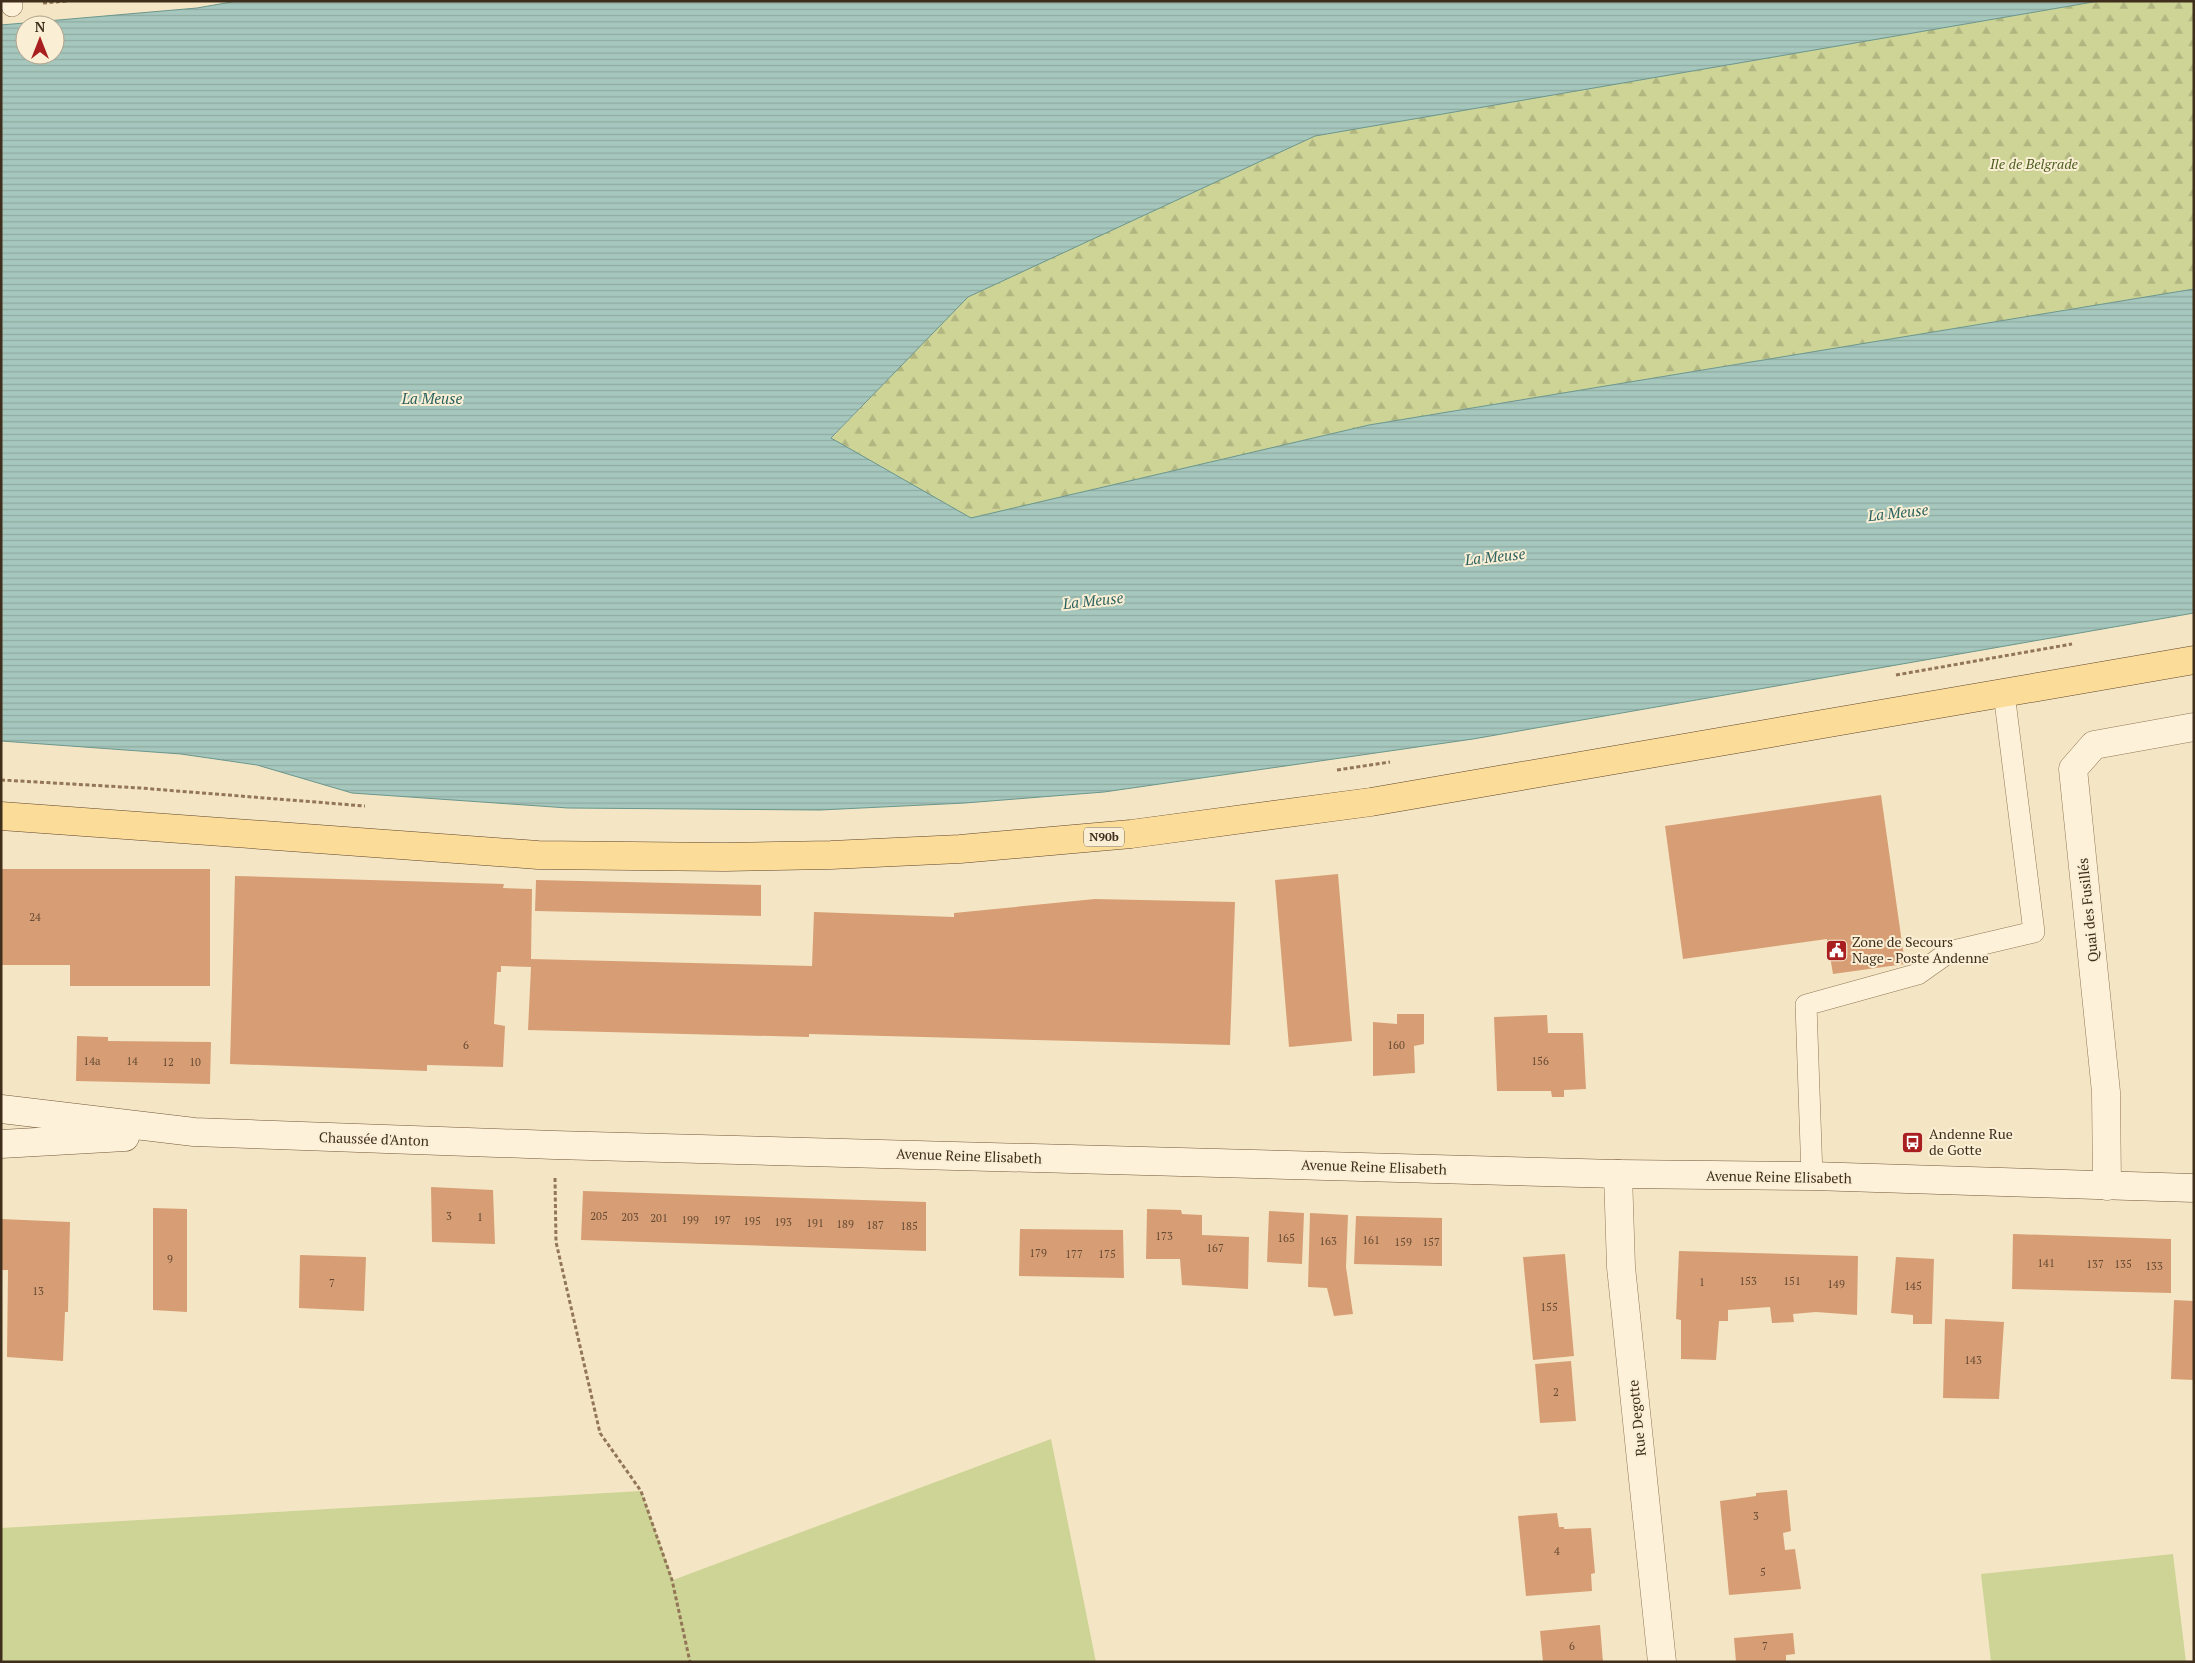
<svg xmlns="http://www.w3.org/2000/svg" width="2195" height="1663" font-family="'PT Serif',serif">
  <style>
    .green { fill: #cdd496 }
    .forest { fill: url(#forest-firs) }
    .water { fill: url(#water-rules); stroke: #6b968c; fill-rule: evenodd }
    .building { fill: #d79e75 }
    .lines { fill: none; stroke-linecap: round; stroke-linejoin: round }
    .service-casing { stroke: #927657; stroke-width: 22 }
    .minor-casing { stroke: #927657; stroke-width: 29 }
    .secondary-casing { stroke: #74573a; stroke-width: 29 }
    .primary-casing { stroke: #5f442c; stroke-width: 29 }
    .path { stroke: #927657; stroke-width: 3; stroke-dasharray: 4 2.5; stroke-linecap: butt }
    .service { stroke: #fdf2d9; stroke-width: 21 }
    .minor { stroke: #fdf2d9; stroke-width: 28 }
    .secondary { stroke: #fdf2d9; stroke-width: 28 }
    .primary { stroke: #fbdc98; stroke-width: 28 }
    .labels { text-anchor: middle; stroke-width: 4; stroke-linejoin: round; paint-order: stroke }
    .number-label { font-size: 11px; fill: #664a33 }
    .shield { fill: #faefd5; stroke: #786854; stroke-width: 1 }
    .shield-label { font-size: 12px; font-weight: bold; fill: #402e1d }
    .park-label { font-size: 14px; font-style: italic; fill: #4f5f21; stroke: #faefd5 }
    .street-label { font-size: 14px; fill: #402e1d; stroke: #faefd5 }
    .poi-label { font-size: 14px; fill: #402e1d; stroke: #faefd5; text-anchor: start }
    .water-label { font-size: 15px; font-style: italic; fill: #2b615e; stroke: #faefd5 }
  </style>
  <defs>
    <pattern id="forest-firs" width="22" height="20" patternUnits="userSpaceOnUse" patternTransform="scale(1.25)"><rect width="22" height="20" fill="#cdd496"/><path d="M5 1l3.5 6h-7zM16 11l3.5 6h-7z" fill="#b1b681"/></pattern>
    <pattern id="water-rules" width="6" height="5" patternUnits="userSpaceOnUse" patternTransform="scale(1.25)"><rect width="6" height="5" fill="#a6c7bd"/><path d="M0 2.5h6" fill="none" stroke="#90aba2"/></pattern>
  </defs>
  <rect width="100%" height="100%" fill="#f4e6c4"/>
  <path class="green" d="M1051 1439 1096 1662H1V1528L641 1491 673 1580Z
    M2173 1554 2186 1662H1991L1981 1574Z"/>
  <path class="forest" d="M2099 1H2194V289L1369 425 971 519 831 439 967 297 1315 136Z"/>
  <path class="water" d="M237 1H2099L1315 136 968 297 831 438 971 518 1369 425 2194 289V613L1473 739 1104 792 965 803 820 810 568 808 352 793 257 765 181 754 1 741V25L197 8ZM25 25H55V55H25Z"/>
  <path class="building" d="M1881 795 1905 964 1833 974 1827 939 1683 959 1665 826Z
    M1 869H210V986H70V965H1Z
    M1338 874 1352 1041 1289 1047 1275 880Z
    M235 876 504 884 503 888 532 889 531 959 812 966 814 912 954 917V913L1095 899 1235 902 1230 1045 809 1034V1037L528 1030 531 967 501 966V972H497L494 1024 505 1026 503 1067 427 1065V1071L230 1064Z
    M536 880 761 885V916L535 911Z
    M1397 1014H1424V1044L1414 1046 1415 1073 1373 1076V1022L1397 1024Z
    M1547 1015 1548 1033H1583L1586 1089 1564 1090V1097H1552L1551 1091H1497L1494 1017Z
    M77 1036 108 1037V1041L211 1042 210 1084 76 1081Z
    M431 1187 493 1190 495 1244 432 1242Z
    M583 1191 926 1202V1251L581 1240Z
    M153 1208 187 1209V1312L153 1310Z
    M1147 1209 1181 1210 1182 1214 1202 1215V1235L1249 1237 1248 1289 1182 1285 1180 1259H1146Z
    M1269 1211 1304 1213 1302 1264 1267 1262Z
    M1310 1213 1348 1215 1346 1267 1353 1314 1334 1316 1327 1288 1308 1287Z
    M1356 1216 1442 1218V1266L1354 1264Z
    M1 1219 70 1222 68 1312H65L63 1361 7 1357 8 1270H1Z
    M1020 1229 1123 1230 1124 1278 1019 1276Z
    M2013 1234 2171 1239V1293L2012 1289Z
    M1679 1251 1858 1256 1857 1315 1816 1312 1793 1314 1794 1322 1772 1323 1770 1307 1728 1310V1321H1719L1716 1360 1681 1359V1320L1676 1319Z
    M1565 1254 1574 1356 1533 1360 1523 1257Z
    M300 1255 366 1257 364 1311 299 1308Z
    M1896 1257 1934 1259 1932 1324H1913V1315L1891 1313Z
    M2174 1300 2194 1301V1380L2171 1379Z
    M1945 1319 2004 1322 1999 1399 1943 1398Z
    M1571 1361 1576 1421 1540 1423 1535 1364Z
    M1787 1490 1791 1531 1783 1533 1785 1550 1795 1549 1801 1589 1729 1595 1720 1501 1756 1496V1493Z
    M1557 1513 1559 1527H1564V1529L1591 1528 1595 1573 1591 1574 1592 1591 1526 1596 1518 1516Z
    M1600 1625 1603 1662H1543L1540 1631Z
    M1793 1633 1795 1654 1786 1655V1662H1736L1734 1638Z"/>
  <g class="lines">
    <defs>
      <path id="service" d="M11 1 12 6
        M1812 1176 1806 1005 1918 974 1949 952 2034 932 2004 693"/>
      <path id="minor" d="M1618 1174 1621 1267 1662 1662
        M2107 1186 2106 1092 2073 769 2094 745 2194 727"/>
      <path id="secondary" d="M1 1109 194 1132 554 1145 1618 1174 1812 1176 2194 1188
        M1 1144 125 1137"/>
      <path id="primary" d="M1 816 538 855 725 857 831 855 960 849 1131 834 1371 802 2194 660"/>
    </defs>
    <use href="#service" class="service-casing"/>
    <use href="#minor" class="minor-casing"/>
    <use href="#secondary" class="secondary-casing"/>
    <use href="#primary" class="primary-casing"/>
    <path class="path" d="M43 3 67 1
      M1896 675 2072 644
      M1337 770 1390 762
      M1 780 140 788 365 806
      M555 1178 556 1242 600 1433 641 1491 672 1580 690 1662"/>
    <use href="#service" class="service"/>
    <use href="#minor" class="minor"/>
    <use href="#secondary" class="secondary"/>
    <use href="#primary" class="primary"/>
  </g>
  <defs>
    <symbol id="civic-square" viewBox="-11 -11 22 22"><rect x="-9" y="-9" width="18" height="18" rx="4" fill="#a91f1f" stroke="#faefd5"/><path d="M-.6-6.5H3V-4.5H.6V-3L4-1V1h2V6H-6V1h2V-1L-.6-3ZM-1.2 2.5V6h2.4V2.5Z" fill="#fff"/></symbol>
    <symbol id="bus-square" viewBox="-11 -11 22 22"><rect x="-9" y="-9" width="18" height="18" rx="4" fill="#a91f1f" stroke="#faefd5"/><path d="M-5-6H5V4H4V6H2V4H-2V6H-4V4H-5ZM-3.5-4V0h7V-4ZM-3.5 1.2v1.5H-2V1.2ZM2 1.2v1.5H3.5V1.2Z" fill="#fff"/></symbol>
  </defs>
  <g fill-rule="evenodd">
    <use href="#civic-square" x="1824" y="938" width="25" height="25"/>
    <use href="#bus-square" x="1900" y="1130" width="25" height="25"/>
  </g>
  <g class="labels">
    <g class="number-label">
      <text x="35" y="921">24</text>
      <text x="466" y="1049">6</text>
      <text x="1396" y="1049">160</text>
      <text x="92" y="1065">14a</text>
      <text x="132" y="1065">14</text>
      <text x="1540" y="1065">156</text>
      <text x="168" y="1066">12</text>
      <text x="195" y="1066">10</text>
      <text x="449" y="1220">3</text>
      <text x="599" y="1220">205</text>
      <text x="480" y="1221">1</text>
      <text x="630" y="1221">203</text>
      <text x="659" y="1222">201</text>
      <text x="690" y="1224">199</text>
      <text x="722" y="1224">197</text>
      <text x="752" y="1225">195</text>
      <text x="783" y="1226">193</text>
      <text x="815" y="1227">191</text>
      <text x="845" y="1228">189</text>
      <text x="875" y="1229">187</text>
      <text x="909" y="1230">185</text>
      <text x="1164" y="1240">173</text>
      <text x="1286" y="1242">165</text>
      <text x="1371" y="1244">161</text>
      <text x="1328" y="1245">163</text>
      <text x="1403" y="1246">159</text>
      <text x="1431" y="1246">157</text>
      <text x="1215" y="1252">167</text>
      <text x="1038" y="1257">179</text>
      <text x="1074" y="1258">177</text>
      <text x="1107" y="1258">175</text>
      <text x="170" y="1263">9</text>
      <text x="2046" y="1267">141</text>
      <text x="2095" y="1268">137</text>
      <text x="2123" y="1268">135</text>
      <text x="2154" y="1270">133</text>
      <text x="1748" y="1285">153</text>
      <text x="1792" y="1285">151</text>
      <text x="1702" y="1286">1</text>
      <text x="332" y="1287">7</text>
      <text x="1836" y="1288">149</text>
      <text x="1913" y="1290">145</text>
      <text x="38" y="1295">13</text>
      <text x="1549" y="1311">155</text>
      <text x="1973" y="1364">143</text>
      <text x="1556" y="1396">2</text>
      <text x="1756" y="1520">3</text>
      <text x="1557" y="1555">4</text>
      <text x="1763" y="1576">5</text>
      <text x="1572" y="1650">6</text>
      <text x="1765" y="1650">7</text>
    </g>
    <rect class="shield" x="1084" y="827.5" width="40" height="19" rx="4"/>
    <g class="shield-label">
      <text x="1104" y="841">N90b</text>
    </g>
    <g class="park-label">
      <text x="2034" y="169">Ile de Belgrade</text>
    </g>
    <g class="street-label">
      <text transform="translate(2088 910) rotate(-96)" y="5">Quai des Fusillés</text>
      <text transform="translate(374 1139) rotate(2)" y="5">Chaussée d'Anton</text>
      <text transform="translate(969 1156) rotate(2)" y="5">Avenue Reine Elisabeth</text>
      <text transform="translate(1374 1167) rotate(2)" y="5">Avenue Reine Elisabeth</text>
      <text transform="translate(1779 1177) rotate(1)" y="5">Avenue Reine Elisabeth</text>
      <text transform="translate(1637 1418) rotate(-96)" y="5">Rue Degotte</text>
    </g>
    <g class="poi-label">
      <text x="1852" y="947">Zone de Secours<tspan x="1852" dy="16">Nage - Poste Andenne</tspan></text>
      <text x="1929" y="1139">Andenne Rue<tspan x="1929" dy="16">de Gotte</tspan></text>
    </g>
    <g class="water-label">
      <text x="432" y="404">La Meuse</text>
      <text transform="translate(1898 513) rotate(-6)" y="5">La Meuse</text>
      <text transform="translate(1495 557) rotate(-6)" y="5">La Meuse</text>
      <text transform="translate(1093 601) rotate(-6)" y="5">La Meuse</text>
    </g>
  </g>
  <rect width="2195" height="1663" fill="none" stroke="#402e1d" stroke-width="5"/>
  <g transform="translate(40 40)"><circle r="24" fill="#faefd5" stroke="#b0a28b"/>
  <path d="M0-4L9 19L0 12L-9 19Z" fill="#a91f1f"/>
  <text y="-8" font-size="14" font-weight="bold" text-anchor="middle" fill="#402e1d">N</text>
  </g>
</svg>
